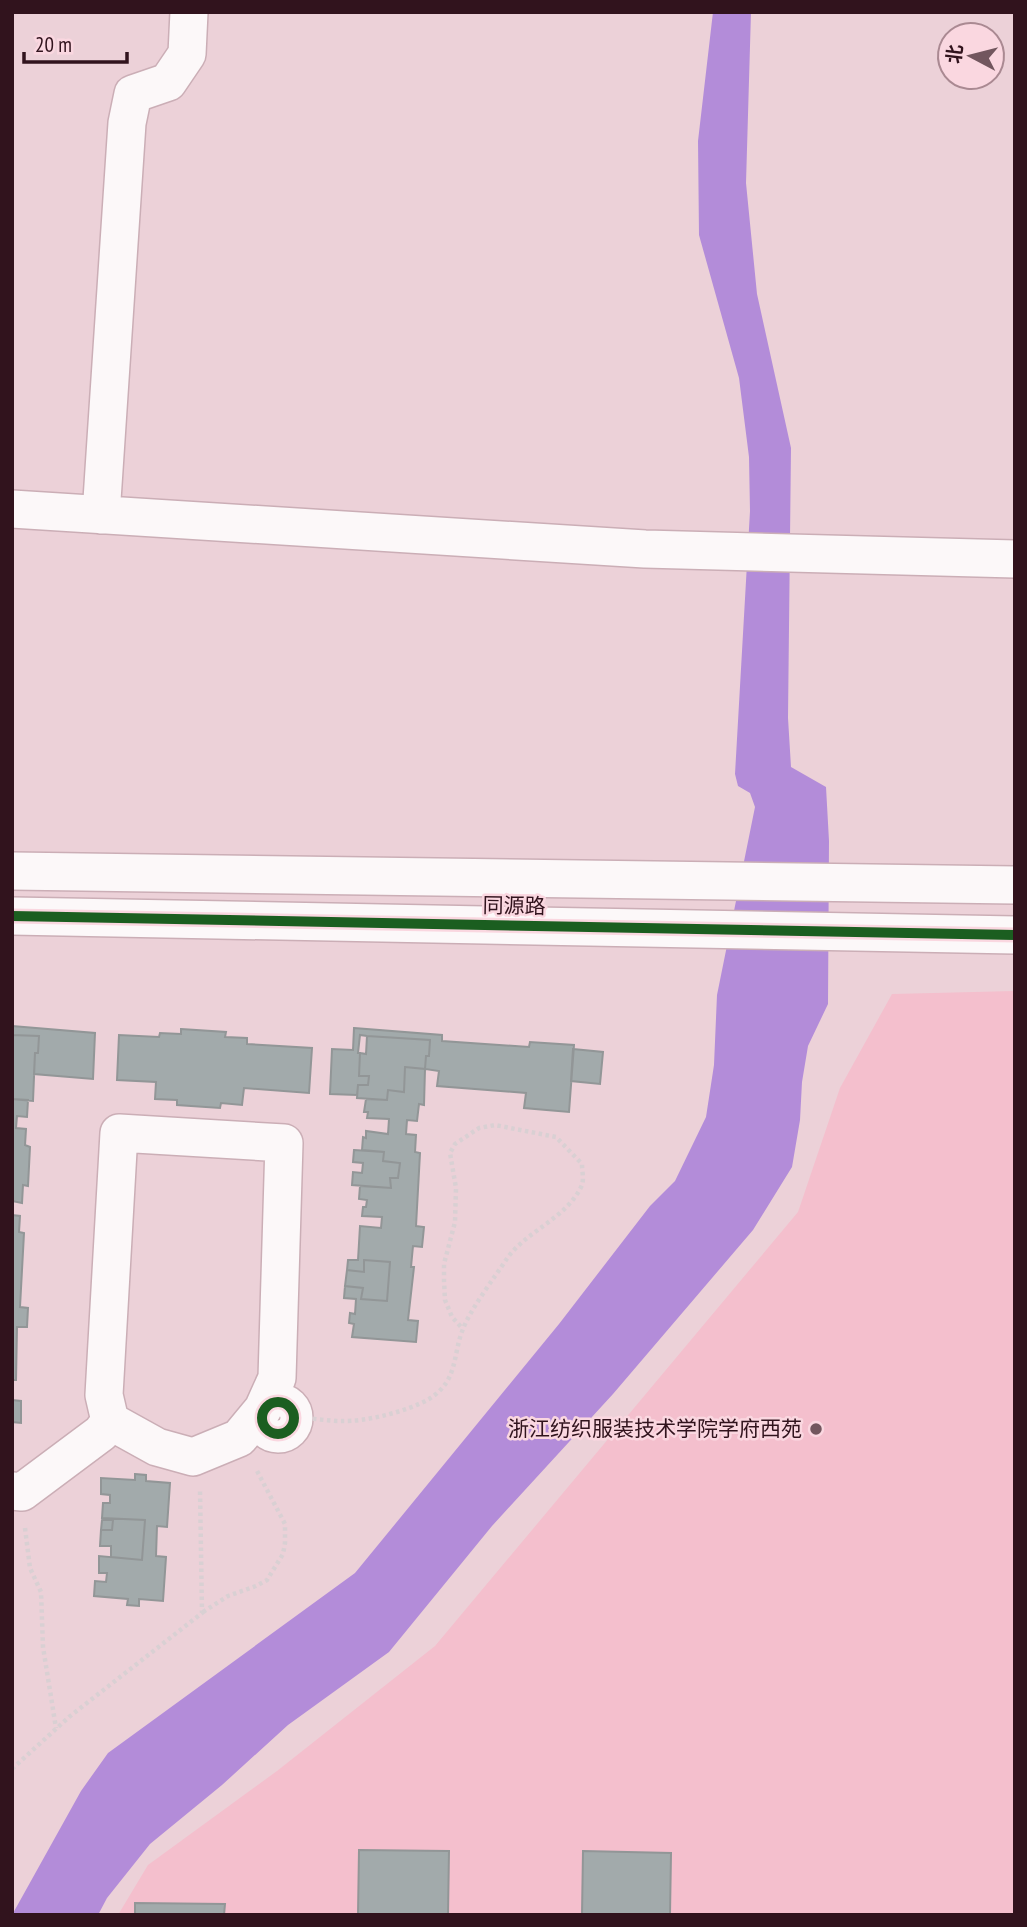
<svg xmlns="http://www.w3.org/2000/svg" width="1027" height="1927" font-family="'PT Sans Narrow','Noto Sans SC',sans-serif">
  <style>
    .built { fill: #f4bfcd }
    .water { fill: #b38cd9 }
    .building { fill: #a2aaab; stroke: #929697; stroke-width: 2 }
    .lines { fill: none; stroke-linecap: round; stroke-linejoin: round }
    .minor-casing { stroke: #cbaeb6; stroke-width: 40 }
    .path { stroke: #d9d0d3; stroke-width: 4.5; stroke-dasharray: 3.5 3.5; stroke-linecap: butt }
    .minor { stroke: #fcf8f9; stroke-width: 37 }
    .cycleway-casing { stroke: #fad7e0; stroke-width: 15 }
    .cycleway { stroke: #1b5e20; stroke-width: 10 }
    .poi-dot { fill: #72565e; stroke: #fad7e0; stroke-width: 2.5 }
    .labels { text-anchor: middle; stroke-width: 5; stroke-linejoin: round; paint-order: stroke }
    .street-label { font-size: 21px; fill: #31131d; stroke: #fad7e0 }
    .poi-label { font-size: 21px; fill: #31131d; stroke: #fad7e0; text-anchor: end }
  </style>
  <rect width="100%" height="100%" fill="#ecd1d8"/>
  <path class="built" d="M1015 991V1915H118L148 1865 277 1771 435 1646 798 1212 840 1088 892 994Z"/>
  <path class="water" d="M713 12H751L746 183 757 294 791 448 788 718 791 767 826 787 829 841 828 1004 808 1046 802 1082 800 1120 792 1167 753 1230 613 1394 492 1526 389 1652 288 1725 222 1785 150 1844 107 1898 98 1915H12L81 1791 108 1753 355 1573 559 1324 650 1206 675 1181 706 1117 714 1065 717 995 755 807 750 793 738 786 735 774 750 511 749 457 739 378 699 235 698 141Z"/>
  <path class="building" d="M12 1026 95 1033 93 1079 34 1074 35 1053H38L39 1036 12 1035Z
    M354 1028 442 1035V1041L529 1047 530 1042 574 1045 569 1112 524 1108 526 1093 437 1086 439 1071 425 1069 426 1056H429L430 1040 367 1036 360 1035 358 1053H360L359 1076H369L368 1085H358L357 1095 330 1094 332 1049 353 1050Z
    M181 1029 226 1032 225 1037 247 1038V1044L312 1048 309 1093 244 1088 242 1105 221 1103 220 1108 177 1105V1100L155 1099 156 1082 117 1080 119 1035 159 1037 160 1033 181 1034Z
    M12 1035 39 1036 38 1053H35L33 1101 12 1099Z
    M367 1036 430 1040 429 1056H426L425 1069 405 1067 404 1092 388 1090 387 1100 357 1098 358 1085H368L369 1076H359L360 1053 366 1054Z
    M573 1049 603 1052 600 1084 571 1081Z
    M405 1067 425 1069 424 1105 419 1104 417 1121 407 1120 406 1134 416 1135 415 1152 420 1153 416 1226 424 1227 422 1247 413 1246 411 1267H414L408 1320 418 1321 416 1342 352 1337 354 1324 349 1323 350 1313 355 1314 356 1299 344 1298 345 1286 363 1288 361 1299 387 1301 390 1262 364 1260V1272L347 1270 348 1260H358L360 1226 381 1228 382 1217 362 1216 363 1207H366L367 1200 359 1199 360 1186 391 1188 390 1178H398L400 1163 383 1161 384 1152 362 1150 363 1137 366 1138V1131L388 1134 389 1119 367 1118 368 1112H364L366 1099 387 1100 388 1090 404 1092Z
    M12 1099 28 1100 27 1117 17 1116 16 1128 26 1129 25 1145 30 1147 28 1186 23 1185 22 1203 12 1201Z
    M354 1150 384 1152 383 1161 400 1163 398 1178H390L391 1188 352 1185 353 1172 362 1173 363 1163 353 1162Z
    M12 1215 20 1216 19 1232 24 1233 20 1307 28 1308 27 1327H17L16 1380H13L12 1396Z
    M364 1260 390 1262 387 1301 361 1299 363 1288 345 1286 347 1270 364 1272Z
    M12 1400 21 1401V1423L12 1422Z
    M135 1474 146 1475V1481L170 1483 167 1527 157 1526 156 1556 166 1557 163 1601 139 1599V1606L127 1605 128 1599 94 1596 95 1581 106 1582 107 1573H99V1556L142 1560 145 1520 102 1518 103 1503H110V1495L101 1494V1478L135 1480Z
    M102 1518 145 1520 142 1560 111 1557V1546H100L101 1530H112L113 1520H102Z
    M102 1520H113L112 1530H101Z
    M359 1850 449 1851 448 1915H358Z
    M583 1851 671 1853 670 1915H582Z
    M135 1903 225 1904 224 1915H135Z"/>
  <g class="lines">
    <defs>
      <path id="minor" d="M12 509 645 549 1015 559
        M101 515 127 123 133 94 168 82 187 54 189 12
        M12 871 1015 885
        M12 916 1015 935
        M119 1133 284 1143 277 1378 263 1409 239 1438 193 1457 157 1447 110 1421 104 1395Z
        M262 1418a16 16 0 1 1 32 0a16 16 0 1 1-32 0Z
        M12 1491 22 1492 101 1433 110 1421"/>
    </defs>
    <use href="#minor" class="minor-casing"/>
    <path class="path" d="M299 1418C313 1418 327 1421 341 1421 366 1422 408 1411 429 1399 459 1380 452 1356 463 1329 470 1310 494 1278 506 1260 525 1231 567 1219 582 1185 584 1179 582 1171 582 1164L556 1137 495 1125 479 1128 455 1144 450 1153 456 1188 455 1222 444 1264V1281L445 1300 452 1317 463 1329
      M25 1528 30 1568 41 1592 43 1647 56 1728
      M203 1612 228 1596 256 1586 267 1580 283 1554 285 1543V1524L256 1469
      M12 1769 69 1717 202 1613 200 1489"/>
    <use href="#minor" class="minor"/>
    <defs>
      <path id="cycleway" d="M12 916 1015 935
        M262 1418a16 16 0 1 1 32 0a16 16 0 1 1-32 0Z"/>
    </defs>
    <use href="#cycleway" class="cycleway-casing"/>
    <use href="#cycleway" class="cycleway"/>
  </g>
  <circle class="poi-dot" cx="816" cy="1429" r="7"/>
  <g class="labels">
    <g class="street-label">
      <text transform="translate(514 906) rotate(1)" y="7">同源路</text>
    </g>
    <g class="poi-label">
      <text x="802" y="1436">浙江纺织服装技术学院学府西苑</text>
    </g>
  </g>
  <rect width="1027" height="1927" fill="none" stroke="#31131d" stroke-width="28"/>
  <g transform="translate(971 56) rotate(277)"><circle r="33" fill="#fad7e0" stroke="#aa8992" stroke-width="2"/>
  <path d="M0-5L12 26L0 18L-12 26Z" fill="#72565e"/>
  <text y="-10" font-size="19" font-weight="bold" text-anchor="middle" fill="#31131d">北</text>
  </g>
  <path d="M24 52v10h103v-10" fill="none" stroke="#31131d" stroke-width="3.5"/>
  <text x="35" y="52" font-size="21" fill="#31131d" stroke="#fad7e0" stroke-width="5" paint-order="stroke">20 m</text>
</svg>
